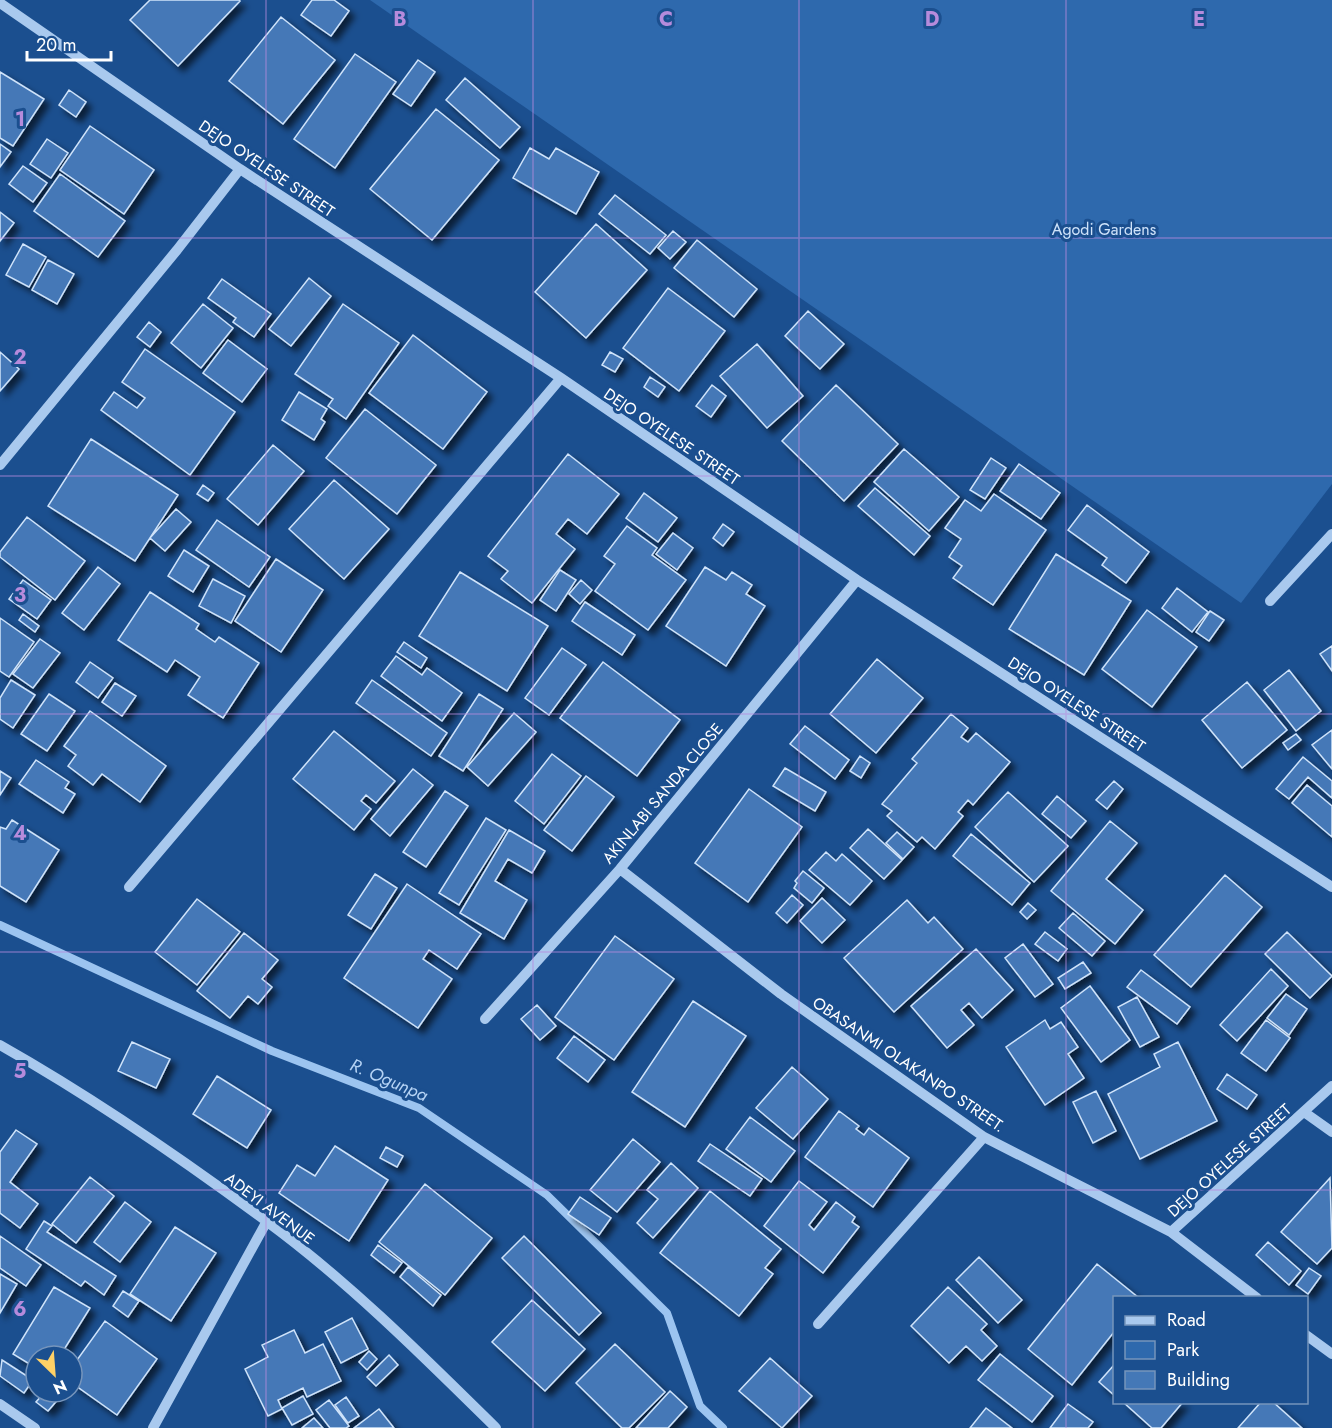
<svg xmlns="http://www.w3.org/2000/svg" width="1332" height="1428" font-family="Jost,sans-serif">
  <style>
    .green { fill: #2e69ad }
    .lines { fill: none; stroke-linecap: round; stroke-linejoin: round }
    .stream { stroke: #9cc4f0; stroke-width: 8 }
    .building { fill: #4478b7; stroke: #cfe3fa; stroke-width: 1.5; filter: url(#shadow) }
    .minor { stroke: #a9c9ee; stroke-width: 10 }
    .grid { fill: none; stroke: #b68bdc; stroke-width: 1.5; stroke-opacity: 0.55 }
    .labels { text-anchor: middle; stroke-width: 6; stroke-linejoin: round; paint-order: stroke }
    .street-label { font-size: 16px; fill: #fff; stroke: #1b4f8f }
    .park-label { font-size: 16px; fill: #cfe3fa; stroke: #1b4f8f }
    .water-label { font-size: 18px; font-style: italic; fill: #b5d3f5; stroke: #1b4f8f }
    .grid-label { font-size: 20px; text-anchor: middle; font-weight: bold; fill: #b68bdc; stroke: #1b4f8f; stroke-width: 6; stroke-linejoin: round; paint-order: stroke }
  </style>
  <defs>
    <filter id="shadow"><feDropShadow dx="5.5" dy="5.5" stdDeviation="3" flood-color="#0009"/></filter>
  </defs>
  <rect width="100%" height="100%" fill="#1b4f8f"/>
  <path class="green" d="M370 0H1332V484L1241 603Z"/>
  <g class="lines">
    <path class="stream" d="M0 925 272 1051 419 1108 547 1195 667 1313 700 1406 723 1428"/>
  </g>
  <path class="building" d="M150 0H239L240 1 178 66 130 20Z
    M312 0H334L349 11 331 36 301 15Z
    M281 17 335 60 283 124 229 81Z
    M355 54 396 82 335 168 294 139Z
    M418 60 435 72 411 106 393 94Z
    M0 72 44 99 13 146 0 138Z
    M465 78 520 127 500 148 446 100Z
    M69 90 86 102 76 117 59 105Z
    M436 109 499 160 432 240 370 189Z
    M90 126 154 170 124 214 60 170Z
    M47 139 68 153 51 178 30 164Z
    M0 144 11 152 0 167Z
    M530 148 549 159 556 148 599 172 576 214 513 178Z
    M23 166 47 183 33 202 9 184Z
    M60 174 125 221 98 257 34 211Z
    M615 195 666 235 650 254 599 214Z
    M0 212 14 223 0 241Z
    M596 224 647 270 586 338 535 292Z
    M673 231 686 242 670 259 658 248Z
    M697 240 757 289 734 317 674 268Z
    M23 244 46 257 29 287 6 275Z
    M48 260 74 274 57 304 32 290Z
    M309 278 331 296 291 346 269 329Z
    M222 279 271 314 254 337 233 322 236 318 208 298Z
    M668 288 725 331 679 391 623 348Z
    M203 304 233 328 201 368 171 343Z
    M343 304 399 343 346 419 328 406 333 399 295 374Z
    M808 311 844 344 820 369 785 336Z
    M149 322 161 332 150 347 137 337Z
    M413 335 487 392 443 449 369 393Z
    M228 340 267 369 242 402 203 373Z
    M757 344 803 396 767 428 720 376Z
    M145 349 235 412 190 475 101 410 114 392 137 408 145 398 122 382Z
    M0 352 19 369 0 391Z
    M610 352 623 359 615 372 602 365Z
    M650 377 665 387 658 397 644 387Z
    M712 385 726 396 711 417 696 406Z
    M836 385 898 444 844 501 782 441Z
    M299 392 327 409 321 419 325 422 314 440 282 420Z
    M365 409 436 465 397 514 326 458Z
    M91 439 178 495 135 561 48 506Z
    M273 445 304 471 258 525 227 499Z
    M904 449 959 497 929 531 874 482Z
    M568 454 619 494 587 534 568 519 556 534 575 549 532 603 501 579 508 571 488 556Z
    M991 458 1006 468 985 499 970 490Z
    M1019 464 1060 493 1041 519 1000 491Z
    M334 480 389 529 344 579 289 529Z
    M203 485 214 493 208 501 197 494Z
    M875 488 930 536 914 555 858 506Z
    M644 493 677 518 658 542 626 518Z
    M994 494 1046 530 993 605 953 578 962 566 949 557 961 539 945 528 965 500 981 511Z
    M1087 505 1149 552 1126 583 1102 565 1107 558 1068 530Z
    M176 509 191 522 165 551 150 538Z
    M27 517 85 561 55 600 0 557V552Z
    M217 520 270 557 249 587 196 550Z
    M723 524 734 532 723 546 713 538Z
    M627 526 657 548 652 555 686 580 648 630 595 591 615 564 604 556Z
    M673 533 693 548 677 570 656 554Z
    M184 550 209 566 193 592 168 576Z
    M1056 554 1131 601 1084 675 1009 629Z
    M276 559 323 590 281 652 235 621Z
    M98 567 120 584 84 630 62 613Z
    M705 567 726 580 732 572 752 585 746 594 765 606 726 666 666 626Z
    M560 570 576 580 556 611 540 600Z
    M460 572 548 626 507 691 419 636Z
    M213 579 245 596 231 623 199 606Z
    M23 580 51 600 37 619 9 599Z
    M581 580 592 590 580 604 569 594Z
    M1177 588 1208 612 1192 632 1162 608Z
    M150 592 199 624 196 629 215 642 219 637 259 663 223 718 188 695 200 677 175 660 167 672 118 640Z
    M585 602 635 635 622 655 572 621Z
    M1147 610 1197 647 1152 707 1102 669Z
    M1210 611 1224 620 1209 641 1196 632Z
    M23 614 39 626 35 632 19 620Z
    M0 618 34 642 9 677 0 671Z
    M40 639 60 653 33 688 13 674Z
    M404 642 427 658 421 668 397 652Z
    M1332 646V671L1320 654Z
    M562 648 586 665 549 715 525 698Z
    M396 656 422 675 427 668 462 693 442 721 381 676Z
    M877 659 923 698 876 753 830 714Z
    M90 662 113 678 98 698 76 682Z
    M603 662 680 720 637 776 560 718Z
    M1289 670 1321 711 1296 731 1264 690Z
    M11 680 35 695 13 728 0 719V698Z
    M372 680 447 733 431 756 356 703Z
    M1247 682 1287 730 1242 768 1202 720Z
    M115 683 136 696 122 716 102 702Z
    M49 694 75 711 47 751 21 734Z
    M479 694 503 709 463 771 439 756Z
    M90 711 166 766 140 802 102 774 93 785 68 766 76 755 64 746Z
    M514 713 536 732 488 786 467 767Z
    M951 714 968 728 961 737 968 742 976 733 1010 762 973 805 968 800 958 812 963 816 935 849 922 837 917 842 887 816 892 811 882 804 917 763 912 759Z
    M805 726 849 760 835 779 790 744Z
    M1332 730V769L1312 745Z
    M334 731 395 781 376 803 366 795 361 801 371 809 354 830 293 779Z
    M1296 734 1301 740 1288 750 1283 743Z
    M552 754 581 776 544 824 515 801Z
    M860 756 870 763 861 778 850 771Z
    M1303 757 1332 781V798L1308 777 1289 799 1276 789Z
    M36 760 69 782 65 788 75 794 63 813 19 784Z
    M785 768 826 792 815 811 773 786Z
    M413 769 433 785 390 836 371 819Z
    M0 771 11 778 0 795Z
    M586 776 614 797 572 851 544 830Z
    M1114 781 1123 789 1107 809 1096 800Z
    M1307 785 1332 806V837L1292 803Z
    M749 789 802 827 748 902 695 863Z
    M445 791 468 806 426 867 403 852Z
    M1008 792 1068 846 1034 882 975 827Z
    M1057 796 1086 821 1071 838 1042 814Z
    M486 818 506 830 459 905 439 893Z
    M12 820 59 850 26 902 0 886V827L6 829Z
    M1110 821 1137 843 1106 879 1143 910 1115 944 1051 891Z
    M868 829 902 860 884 879 850 848Z
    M509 830 545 851 532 873 508 859 495 881 527 900 504 939 460 913Z
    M897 832 914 847 903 859 886 843Z
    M971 834 1030 883 1012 905 953 856Z
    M826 852 836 861 842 854 872 881 850 905 809 870Z
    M803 871 824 888 812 903 794 888 797 883 795 881Z
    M375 874 397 888 371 929 348 915Z
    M1225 875 1262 907 1191 987 1154 955Z
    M407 884 481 934 457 969 429 950 423 959 452 979 418 1028 344 978Z
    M792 895 803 905 787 923 776 913Z
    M822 898 845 920 822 943 800 921Z
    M197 899 240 932 197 985 155 952Z
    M907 900 928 923 934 917 963 949 894 1012 844 958Z
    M1028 903 1036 910 1027 919 1020 912Z
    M1073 913 1105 941 1092 956 1059 928Z
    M1045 932 1067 949 1058 961 1035 944Z
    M1287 932 1332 976 1310 998 1265 954Z
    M244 933 278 960 262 979 272 987 258 1004 248 996 230 1018 197 991Z
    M615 936 674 979 614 1060 555 1017Z
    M1023 944 1053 984 1035 997 1005 958Z
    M976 949 1013 990 982 1018 969 1003 961 1010 974 1025 947 1048 911 1006Z
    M1083 962 1091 973 1065 989 1058 978Z
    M1271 969 1288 986 1237 1041 1220 1025Z
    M1141 970 1190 1007 1177 1024 1127 987Z
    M1090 986 1130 1040 1101 1062 1061 1008Z
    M1286 994 1307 1009 1289 1035 1267 1018Z
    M1137 997 1159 1037 1140 1047 1118 1007Z
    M693 1001 746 1036 685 1127 632 1092Z
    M537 1005 556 1026 540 1040 521 1019Z
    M1045 1020 1050 1029 1061 1022 1078 1047 1068 1054 1084 1078 1045 1105 1006 1047Z
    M1266 1020 1290 1038 1266 1071 1241 1053Z
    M574 1036 605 1060 588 1082 557 1058Z
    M132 1042 170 1059 156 1088 118 1071Z
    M1178 1042 1217 1121 1140 1159 1108 1094 1160 1067 1154 1054Z
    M792 1067 828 1099 793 1139 756 1108Z
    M1227 1074 1257 1095 1247 1109 1217 1089Z
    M217 1076 271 1110 247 1148 193 1114Z
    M1096 1091 1116 1131 1093 1143 1073 1102Z
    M839 1111 859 1126 856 1129 864 1135 869 1128 909 1158 873 1207 805 1157Z
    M750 1117 795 1151 771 1182 726 1149Z
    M16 1130 37 1144 10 1182 38 1204 20 1228 0 1213V1152Z
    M633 1139 660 1162 617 1212 590 1190Z
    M710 1144 762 1179 750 1196 698 1161Z
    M335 1146 388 1180 349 1241 279 1193 297 1165 315 1176Z
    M386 1147 403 1156 397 1167 380 1158Z
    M671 1163 698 1188 653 1238 637 1223 658 1199 647 1190Z
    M90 1177 114 1196 76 1243 52 1224Z
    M1330 1178 1332 1248 1317 1264 1281 1232Z
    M799 1181 827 1202 809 1225 814 1230 836 1202 855 1217 852 1222 859 1227 823 1273 764 1226Z
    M425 1184 492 1238 445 1295 379 1242Z
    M710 1191 781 1249 765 1268 773 1274 739 1316 660 1253Z
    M580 1197 611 1218 599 1235 568 1214Z
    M125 1202 151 1222 120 1262 94 1242Z
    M44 1221 52 1226 47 1232 116 1276 104 1295 85 1281 81 1286 26 1249Z
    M175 1227 216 1253 171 1321 130 1294Z
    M0 1236 41 1265 26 1286 0 1268Z
    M524 1236 601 1313 579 1335 502 1258Z
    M1268 1242 1301 1271 1289 1285 1256 1255Z
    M378 1245 402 1263 394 1273 371 1255Z
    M979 1257 1022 1300 998 1323 956 1280Z
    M1097 1264 1139 1298H1114V1332L1072 1385 1028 1349Z
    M408 1267 441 1295 433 1306 400 1277Z
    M1309 1268 1321 1276 1308 1294 1296 1285Z
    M0 1274 17 1284 0 1313Z
    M54 1287 90 1308 60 1356H36V1368L13 1354Z
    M948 1287 987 1324 981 1330 997 1346 982 1361 966 1346 949 1363 911 1326Z
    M123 1291 139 1301 128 1317 113 1306Z
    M532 1300 585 1349 545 1391 492 1342Z
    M352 1318 368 1349 341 1363 325 1332Z
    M105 1321 157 1359 117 1415 72 1383V1367Z
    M294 1330 305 1353 323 1344 341 1381 307 1397 303 1388 278 1400 282 1409 268 1416 245 1369 268 1357 262 1345Z
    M615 1344 665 1392 629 1428H622L576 1383Z
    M369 1351 377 1359 367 1370 359 1362Z
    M1000 1354 1053 1396 1032 1422 978 1380Z
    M389 1355 398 1365 376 1386 367 1377Z
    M770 1358 812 1396 782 1428 739 1391Z
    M2 1360 33 1380 24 1393 0 1376Z
    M1114 1365V1395L1099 1382Z
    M670 1391 687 1407 668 1428H636Z
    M45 1392H54L60 1397 48 1411 36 1402Z
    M303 1396 313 1414 292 1425 282 1408Z
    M346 1397 359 1416 348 1423 335 1405Z
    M329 1400 349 1426 346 1428H330L316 1410Z
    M1123 1402H1183L1161 1428H1152Z
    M1261 1402H1273L1302 1428H1238Z
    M1068 1404 1093 1422 1088 1428H1050Z
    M986 1408 1012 1428H970Z
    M379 1409 394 1428H354Z
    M314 1418 323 1428H302Z"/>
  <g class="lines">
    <path class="minor" d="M0 3 240 169 561 378 857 580 1332 887
      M0 465 177 250 240 169
      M1270 601 1332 534
      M620 869 781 994 984 1137 1171 1232 1257 1298
      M129 887 561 378
      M485 1019 620 869 857 580
      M0 1045C92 1097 181 1158 266 1221 349 1282 423 1356 496 1428
      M1304 1112 1332 1132
      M1171 1232 1332 1086
      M818 1324 984 1137
      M1306 1335 1332 1354
      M0 1404 35 1428
      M153 1428 267 1221"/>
  </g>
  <path class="grid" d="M266 0V1428M533 0V1428M799 0V1428M1066 0V1428M0 238H1332M0 476H1332M0 714H1332M0 952H1332M0 1190H1332"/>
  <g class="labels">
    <g class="street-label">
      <text transform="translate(267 168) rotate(34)" y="6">DEJO OYELESE STREET</text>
      <text transform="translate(672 436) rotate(34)" y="6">DEJO OYELESE STREET</text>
      <text transform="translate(1077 704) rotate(33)" y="6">DEJO OYELESE STREET</text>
      <text transform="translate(662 793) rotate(-50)" y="6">AKINLABI SANDA CLOSE</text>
      <text transform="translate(909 1064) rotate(34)" y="6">OBASANMI OLAKANPO STREET.</text>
      <text transform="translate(1229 1160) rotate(-42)" y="6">DEJO OYELESE STREET</text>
      <text transform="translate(270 1208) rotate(37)" y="6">ADEYI AVENUE</text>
    </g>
    <g class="park-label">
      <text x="1104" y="235">Agodi Gardens</text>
    </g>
    <g class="water-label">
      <text transform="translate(389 1080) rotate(23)" y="6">R. Ogunpa</text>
    </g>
  </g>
  <g class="grid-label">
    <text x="400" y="26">B</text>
    <text x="666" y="26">C</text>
    <text x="932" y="26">D</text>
    <text x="1199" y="26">E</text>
    <text x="20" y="126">1</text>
    <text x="20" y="364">2</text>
    <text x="20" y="602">3</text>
    <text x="20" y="840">4</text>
    <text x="20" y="1078">5</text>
    <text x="20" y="1316">6</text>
  </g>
  <rect x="1113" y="1296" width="195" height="108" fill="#1b4f8f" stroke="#7695bc" stroke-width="1.5"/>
  <rect x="1125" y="1316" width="30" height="9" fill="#a9c9ee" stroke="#7695bc" stroke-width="1.5"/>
  <text x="1167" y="1326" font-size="18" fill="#ffffff">Road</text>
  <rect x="1125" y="1341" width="30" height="18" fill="#2e69ad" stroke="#7695bc" stroke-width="1.5"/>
  <text x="1167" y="1356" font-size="18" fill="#ffffff">Park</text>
  <rect x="1125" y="1371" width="30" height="18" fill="#4478b7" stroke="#7695bc" stroke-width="1.5"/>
  <text x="1167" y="1386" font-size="18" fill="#ffffff">Building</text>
  <g transform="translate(54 1374) rotate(155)"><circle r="28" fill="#1b4f8f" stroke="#7695bc" stroke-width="1.5"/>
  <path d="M0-4.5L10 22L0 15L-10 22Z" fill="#ffd166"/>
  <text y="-9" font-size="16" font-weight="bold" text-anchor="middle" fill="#ffffff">N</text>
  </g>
  <path d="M27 51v9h84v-9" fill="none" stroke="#ffffff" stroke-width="3"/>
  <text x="36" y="51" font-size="18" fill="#ffffff" stroke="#1b4f8f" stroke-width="4.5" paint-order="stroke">20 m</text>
</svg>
